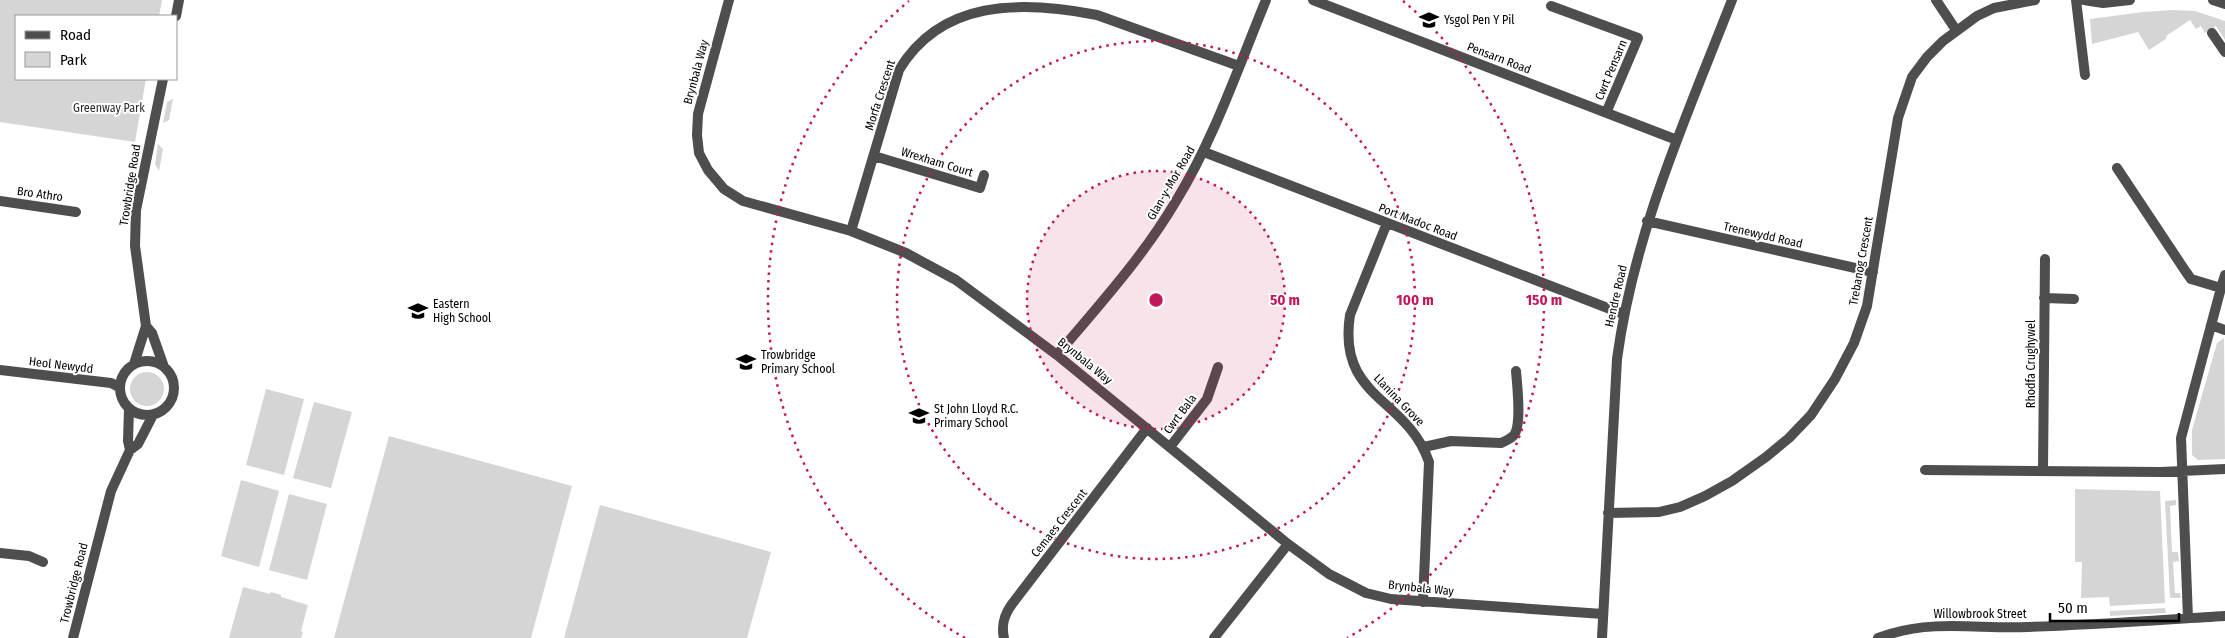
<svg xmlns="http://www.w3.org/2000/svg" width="2225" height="638" font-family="'Fira Sans Condensed',sans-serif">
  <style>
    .green { fill: #d5d5d5 }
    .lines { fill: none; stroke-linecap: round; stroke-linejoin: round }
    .minor { stroke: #4e4e4e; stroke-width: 10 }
    .ring { fill: none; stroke: #c2185b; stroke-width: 2.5; stroke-dasharray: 2.5 5 }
    .labels { text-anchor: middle; stroke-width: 4; stroke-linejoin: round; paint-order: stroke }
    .poi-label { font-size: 12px; fill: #000; stroke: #fff; text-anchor: start }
    .street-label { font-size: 12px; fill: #000; stroke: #fff }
    .park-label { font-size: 12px; fill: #2c2c2c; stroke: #fff }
    .centre { fill: #c2185b; stroke: #fff; stroke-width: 2.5 }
    .ring-label { font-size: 15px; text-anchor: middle; font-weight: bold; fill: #c2185b; stroke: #fff; stroke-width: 4; stroke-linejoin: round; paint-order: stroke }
  </style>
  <rect width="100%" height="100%" fill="#fff"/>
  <path class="green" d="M0 0H162L159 16H16V79H146L135 142 0 122Z
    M2172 10 2195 11 2225 21V40L2216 26 2205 33 2201 26 2196 29 2190 20 2166 36 2167 38 2149 50 2138 32 2092 44 2090 19 2143 12Z
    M173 99 169 120 163 123 167 102Z
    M158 144 163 149 159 171 155 164Z
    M2224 338 2225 459 2198 460 2192 455V430L2217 343Z
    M130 389a17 17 0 1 1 34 0a17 17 0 1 1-34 0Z
    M266 389 304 399 284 475 246 465Z
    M314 402 352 412 331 488 293 478Z
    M389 436 572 486 531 638H334Z
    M241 480 279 491 259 567 221 556Z
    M2075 489 2160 491 2165 603 2110 606 2109 597 2081 598 2082 562H2075Z
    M289 494 327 504 307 580 269 570Z
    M2176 500V505L2170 506 2172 552H2178L2179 561 2173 562 2175 593H2180L2181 598H2170L2165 501Z
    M600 505 771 552 747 638H564Z
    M243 587 270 594 271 592 281 595V597L308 605 301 631 303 632 301 638H229Z
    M2165 608 2166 613 2110 616V611Z"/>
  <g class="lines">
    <path class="minor" d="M729 0 698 114 697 135 699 153 708 170 724 189 743 201 851 231 906 253 956 280 1057 355 1288 544 1329 574 1366 593 1391 599 1603 614
      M1313 0 1677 140
      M1936 0 1956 30
      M2076 0 2085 75
      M2084 0 2103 3 2130 0
      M2213 0 2225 4
      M1551 6 1638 38 1606 113
      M176 16 179 0
      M2212 33 2225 52
      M1204 152 1623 314
      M874 156 980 188 984 175
      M2117 168 2186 272 2191 279 2221 288 2225 275
      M0 201 76 212
      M1647 221 1873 272
      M1387 223 1350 315C1337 399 1407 397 1429 462L1423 602
      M851 231 899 70C941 0 1019 0 1097 15L1239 66
      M2044 298 2074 299
      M2211 325 2225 330
      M146 326 152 333 164 367
      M1057 355C1099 305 1143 257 1176 201 1214 139 1238 68 1266 0
      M120 388a27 27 0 1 1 54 0a27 27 0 1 1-54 0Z
      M134 364 146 326 135 246 136 210 163 79
      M0 370 111 383 119 387
      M129 409 128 441 130 450
      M1170 447 1207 399 1218 367
      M1424 447 1451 441 1501 443C1505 441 1511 439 1514 435 1522 425 1517 384 1516 371
      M1925 470 2161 472 2225 469
      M2043 470 2045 259
      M1608 513 1659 512 1680 507 1705 496 1732 481 1766 457 1789 438 1811 415 1835 379 1854 343 1867 306 1898 118 1912 77 1927 57 1943 41 1977 16 1994 8 2035 0
      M0 553 29 556 43 562
      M2188 618 2181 438 2221 288
      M73 638 111 491 130 450 138 444 153 415
      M1004 638C1001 625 1004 615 1012 604L1147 428
      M1214 638 1288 544
      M1602 638 1617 359C1634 232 1686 118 1732 0
      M1878 638 1890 634
      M1890 638V634C1934 620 1981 629 2027 627 2093 625 2159 620 2225 616"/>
  </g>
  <circle cx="1156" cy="300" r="129" fill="#c2185b" fill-opacity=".12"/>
  <g class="ring">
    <circle cx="1156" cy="300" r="129"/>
    <circle cx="1156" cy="300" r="259"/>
    <path d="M965 638A388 388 0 0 1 909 1M1403 1A388 388 0 0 1 1347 638"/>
  </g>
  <defs>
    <symbol id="school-bare" viewBox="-9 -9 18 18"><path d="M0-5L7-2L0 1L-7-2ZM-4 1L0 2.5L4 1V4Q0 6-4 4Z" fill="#000" stroke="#fff" stroke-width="2.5" paint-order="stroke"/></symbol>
  </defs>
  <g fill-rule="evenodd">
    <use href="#school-bare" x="1415" y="6" width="28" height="28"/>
    <use href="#school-bare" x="404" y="297" width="28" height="28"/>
    <use href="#school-bare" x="732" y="348" width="28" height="28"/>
    <use href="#school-bare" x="905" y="402" width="28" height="28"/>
  </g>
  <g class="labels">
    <g class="poi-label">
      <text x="1444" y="24">Ysgol Pen Y Pil</text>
      <text x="433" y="308">Eastern<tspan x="433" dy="14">High School</tspan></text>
      <text x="761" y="359">Trowbridge<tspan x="761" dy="14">Primary School</tspan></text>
      <text x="934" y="413">St John Lloyd R.C.<tspan x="934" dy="14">Primary School</tspan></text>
    </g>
    <g class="street-label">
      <text transform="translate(1499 58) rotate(21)" y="4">Pensarn Road</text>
      <text transform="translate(1611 70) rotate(-67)" y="4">Cwrt Pensarn</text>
      <text transform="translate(696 72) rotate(-75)" y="4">Brynbala Way</text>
      <text transform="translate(880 95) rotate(-72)" y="4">Morfa Crescent</text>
      <text transform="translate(937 162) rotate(17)" y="4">Wrexham Court</text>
      <text transform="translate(1171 183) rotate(-60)" y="4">Glan-y-Mor Road</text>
      <text transform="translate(130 185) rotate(-81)" y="4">Trowbridge Road</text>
      <text transform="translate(40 194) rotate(8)" y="4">Bro Athro</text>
      <text transform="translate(1418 222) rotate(21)" y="4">Port Madoc Road</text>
      <text transform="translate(1763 235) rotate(13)" y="4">Trenewydd Road</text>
      <text transform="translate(1861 261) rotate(-80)" y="4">Trebanog Crescent</text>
      <text transform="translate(1616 296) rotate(-77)" y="4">Hendre Road</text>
      <text transform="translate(1085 361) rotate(39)" y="4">Brynbala Way</text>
      <text transform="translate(2031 364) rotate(-90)" y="4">Rhodfa Crughywel</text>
      <text transform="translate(61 365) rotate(7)" y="4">Heol Newydd</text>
      <text transform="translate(1399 400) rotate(46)" y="4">Llanina Grove</text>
      <text transform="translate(1180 414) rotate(-53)" y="4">Cwrt Bala</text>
      <text transform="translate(1059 523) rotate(-52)" y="4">Cemaes Crescent</text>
      <text transform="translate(74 583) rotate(-76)" y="4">Trowbridge Road</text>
      <text transform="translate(1421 588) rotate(6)" y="4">Brynbala Way</text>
      <text x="1980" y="618">Willowbrook Street</text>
    </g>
    <g class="park-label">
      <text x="109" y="112">Greenway Park</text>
    </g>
  </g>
  <circle cx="1156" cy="300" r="8" class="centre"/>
  <g class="ring-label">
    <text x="1285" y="305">50 m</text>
    <text x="1415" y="305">100 m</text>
    <text x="1544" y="305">150 m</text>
  </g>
  <rect x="15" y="15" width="162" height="65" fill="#ffffff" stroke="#999999"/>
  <rect x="25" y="31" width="25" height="8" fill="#4e4e4e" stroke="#999999"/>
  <text x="60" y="40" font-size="15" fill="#000000">Road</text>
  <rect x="25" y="52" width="25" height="15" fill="#d5d5d5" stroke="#999999"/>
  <text x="60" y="65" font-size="15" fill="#000000">Park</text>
  <path d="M2050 613v8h129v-8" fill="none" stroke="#000000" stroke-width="2.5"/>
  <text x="2058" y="613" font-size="15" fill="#000000" stroke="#ffffff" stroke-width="4" paint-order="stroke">50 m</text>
</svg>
